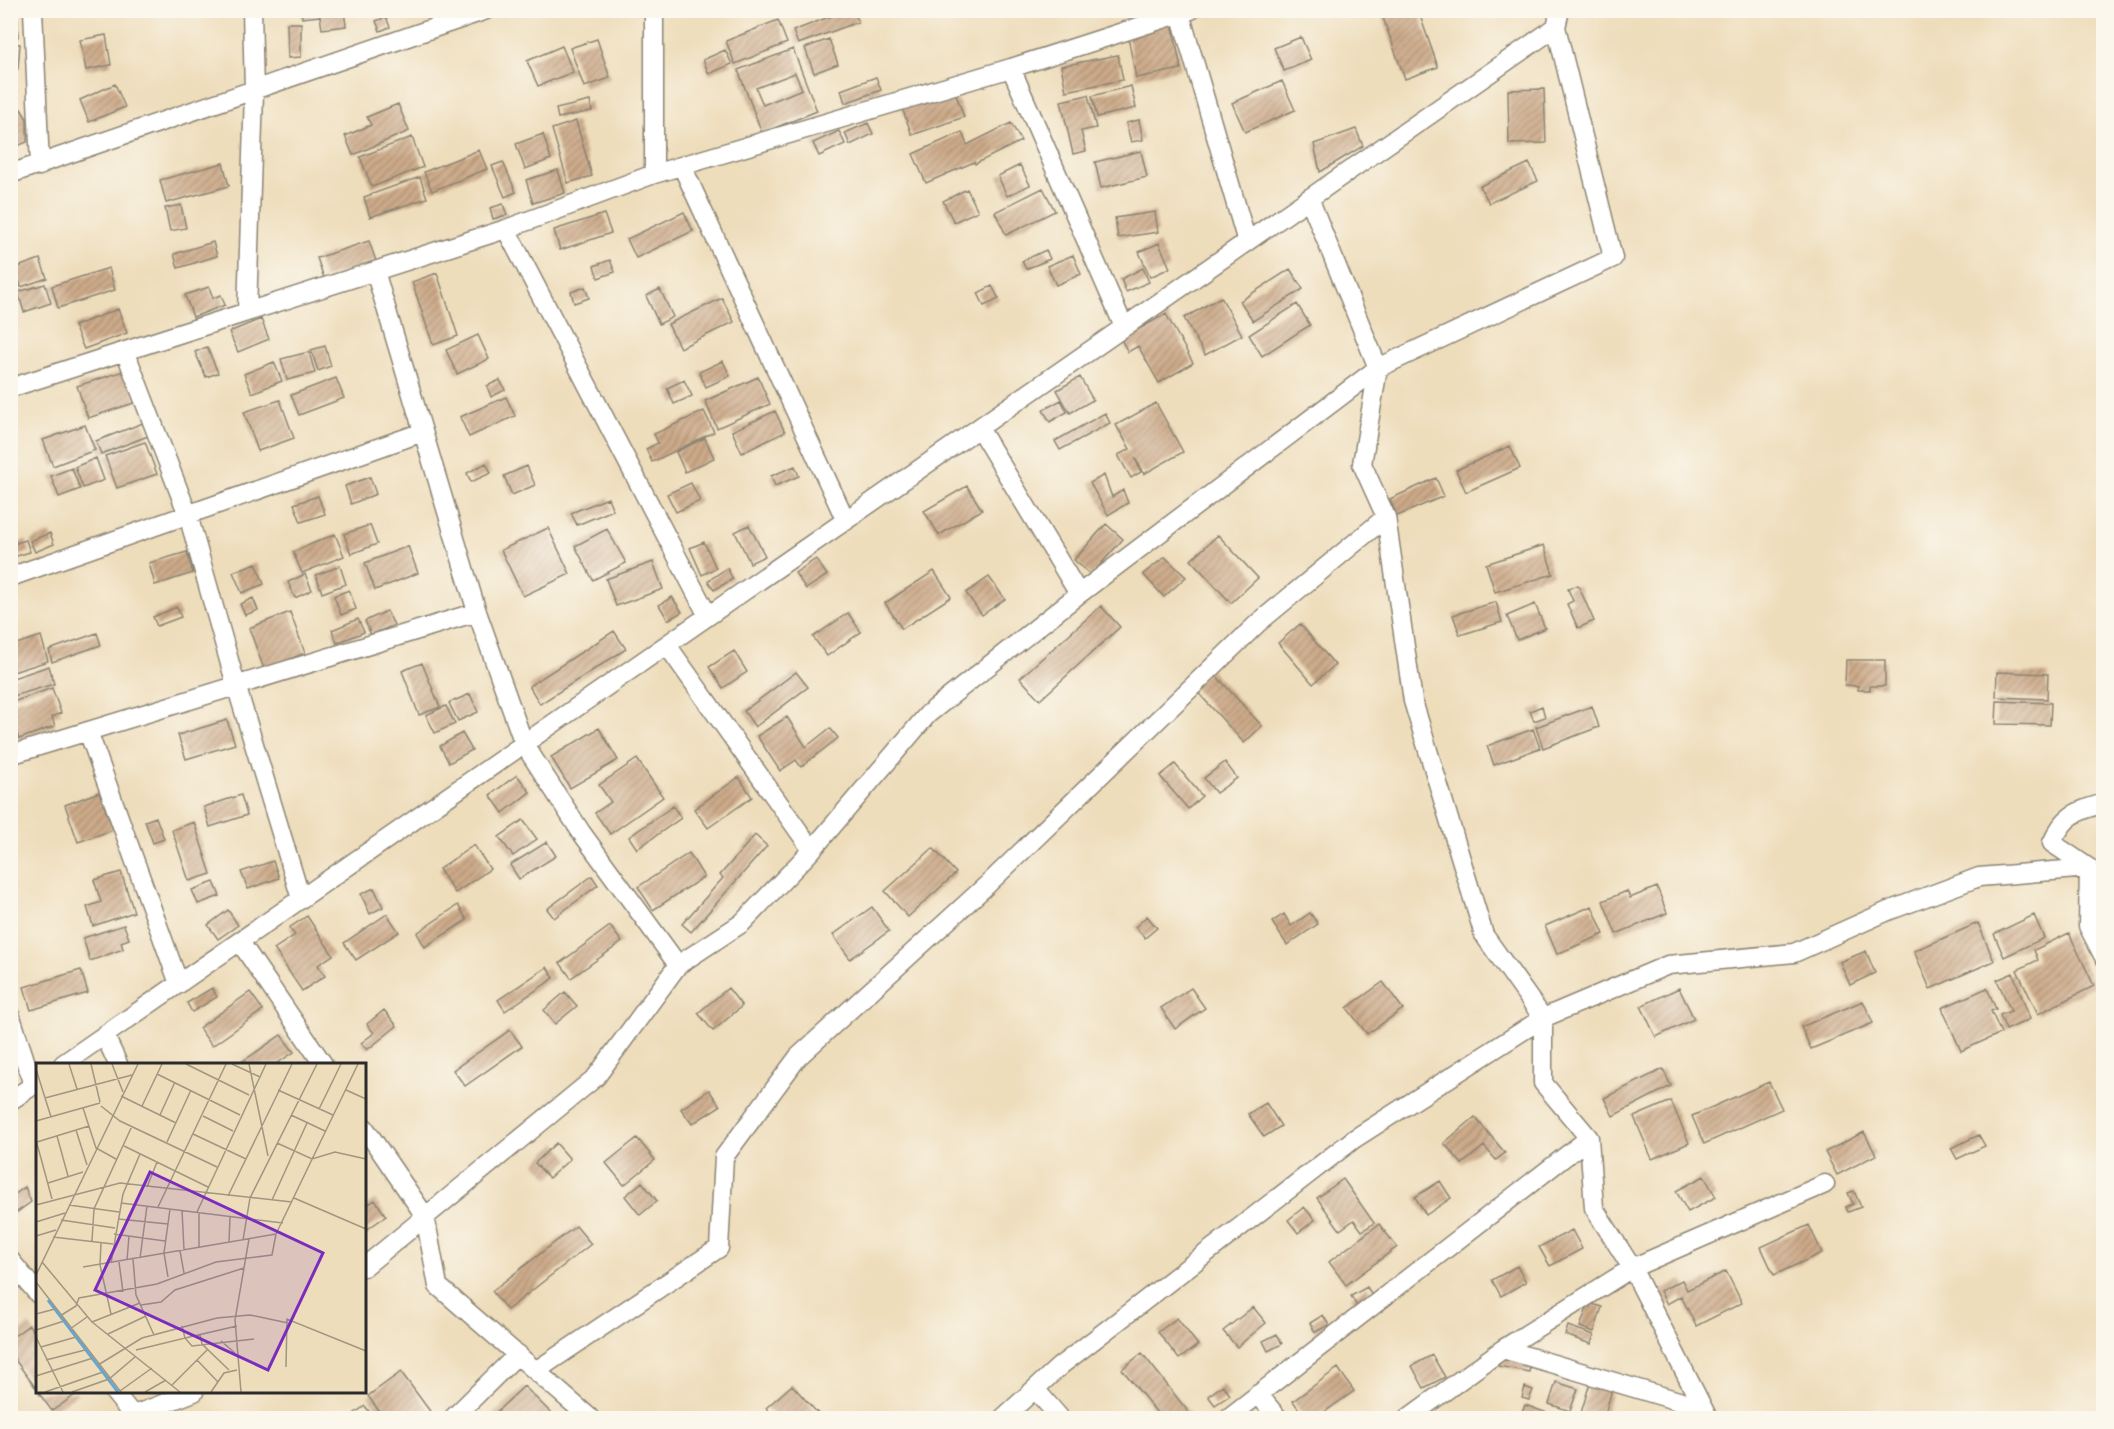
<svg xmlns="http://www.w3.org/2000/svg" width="2114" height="1429" font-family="'IM FELL English',serif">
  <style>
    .building { fill: url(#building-hatch); fill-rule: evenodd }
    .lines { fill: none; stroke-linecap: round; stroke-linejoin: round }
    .minor-casing { stroke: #8c8473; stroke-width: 21 }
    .minor { stroke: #fff; stroke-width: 18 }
    .inset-river { fill: none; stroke: #60a7d6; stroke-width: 3 }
    .inset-road { fill: none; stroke: #a09681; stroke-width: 1.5 }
    .view { fill: #7b2cbf; fill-opacity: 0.15; stroke: #7b2cbf; stroke-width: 3 }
    .inset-edge { fill: none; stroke: #2b2b2b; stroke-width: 3 }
  </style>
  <defs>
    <pattern id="building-hatch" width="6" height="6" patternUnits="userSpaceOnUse" patternTransform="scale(1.5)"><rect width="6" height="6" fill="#cdab8a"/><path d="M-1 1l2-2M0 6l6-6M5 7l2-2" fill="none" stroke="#a78b71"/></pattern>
  </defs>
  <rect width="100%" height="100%" fill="#fbf7ec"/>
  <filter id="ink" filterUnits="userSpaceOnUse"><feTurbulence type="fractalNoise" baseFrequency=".0167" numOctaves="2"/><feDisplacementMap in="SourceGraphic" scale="12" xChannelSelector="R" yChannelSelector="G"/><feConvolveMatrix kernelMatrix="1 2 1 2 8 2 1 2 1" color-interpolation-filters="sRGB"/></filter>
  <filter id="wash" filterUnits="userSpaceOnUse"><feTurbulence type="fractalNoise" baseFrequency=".008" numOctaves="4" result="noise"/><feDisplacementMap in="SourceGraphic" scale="24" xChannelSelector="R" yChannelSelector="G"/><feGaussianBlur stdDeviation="1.35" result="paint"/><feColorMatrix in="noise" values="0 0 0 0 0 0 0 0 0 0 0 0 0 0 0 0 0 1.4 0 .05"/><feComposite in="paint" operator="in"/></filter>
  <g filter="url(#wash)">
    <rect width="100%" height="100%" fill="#edb"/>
    <g id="blocks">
      <path class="building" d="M301 10H344L346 26 322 29 320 16 302 18Z
        M847 10H854L858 22 798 44 793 31Z
        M1393 10H1418L1438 67 1405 79 1382 15Z
        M386 17 390 27 380 31 376 21Z
        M778 20 787 43 735 64 726 41Z
        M10 21H18V37H10Z
        M287 23H301V57L288 58Z
        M1172 23 1181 69 1136 78 1127 32Z
        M106 35 111 65 86 70 80 40Z
        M1301 37 1311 60 1284 71 1274 48Z
        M597 39 610 78 584 87 570 48Z
        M829 39 838 64 814 73 805 48Z
        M10 43 20 44 18 69 10 68Z
        M562 46 573 72 538 86 527 61Z
        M793 49 817 111 762 133 738 70ZM795 73 802 89 763 105 756 88Z
        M725 50 732 64 709 74 703 60Z
        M1118 55 1123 80 1066 91 1061 66Z
        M876 77 881 90 845 103 841 90Z
        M1282 81 1295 110 1245 132 1232 103Z
        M115 84 125 107 89 122 80 100Z
        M1131 86 1136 108 1097 117 1092 96Z
        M954 89 964 117 912 135 902 108Z
        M1544 89 1546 143 1509 144 1508 90Z
        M1088 95 1096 128 1081 131 1086 151 1073 154 1061 101Z
        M590 101 592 111 558 118 556 109Z
        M398 104 409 131 353 155 345 136 371 125 367 117Z
        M21 109 27 119V142L10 149V114Z
        M1139 120 1143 140 1131 142 1126 123Z
        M576 121 592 176 568 183 552 129Z
        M868 123 873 134 850 145 845 133Z
        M1011 123 1021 141 975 164 974 162 926 183 913 154 962 132 967 145Z
        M1356 129 1363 146 1320 172 1314 144Z
        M839 131 845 144 819 156 813 143Z
        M543 134 551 159 525 169 516 144Z
        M412 137 423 167 372 187 360 157Z
        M479 150 487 169 432 191 424 172Z
        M1141 151 1147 177 1101 188 1095 162Z
        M503 162 516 192 505 197 492 166Z
        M223 163 229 186 166 203 160 180Z
        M1529 163 1538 181 1489 203 1480 186Z
        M1020 165 1030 185 1007 196 998 176Z
        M558 170 565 193 533 203 526 180Z
        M420 177 427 198 370 217 364 197Z
        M1043 188 1055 211 1006 235 995 212Z
        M967 189 978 211 954 222 943 201Z
        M503 204 507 215 493 219 490 208Z
        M181 205 186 228 170 231 165 208Z
        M684 212 693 231 636 258 627 239Z
        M1155 212 1158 232 1118 238 1115 218Z
        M604 214 611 233 560 250 554 230Z
        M369 241 376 261 324 278 317 258Z
        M213 242 217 256 178 268 174 254Z
        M1159 243 1170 268 1150 277 1139 252Z
        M1046 250 1050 259 1026 269 1022 261Z
        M1073 255 1081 274 1056 285 1047 266Z
        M40 259 47 278 21 287 15 268Z
        M610 260 615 272 598 278 594 266Z
        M109 268 115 290 58 308 52 286Z
        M1143 268 1149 282 1126 292 1121 279Z
        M1290 269 1303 289 1253 321 1240 301Z
        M437 273 458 336 433 345 412 282Z
        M45 284 51 303 24 312 18 292Z
        M992 286 999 299 984 306 978 293Z
        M209 287 213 298 221 295 225 305 193 317 185 295Z
        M585 287 589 298 574 303 571 292Z
        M660 289 673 317 659 324 646 296Z
        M1221 297 1242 335 1205 355 1184 318Z
        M722 298 734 322 680 348 668 324Z
        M1297 304 1310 325 1262 356 1249 335Z
        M118 309 127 333 84 349 74 326Z
        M1166 314 1193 363 1159 383 1138 346 1128 352 1116 330 1130 322 1135 331Z
        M261 319 269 339 238 352 229 332Z
        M478 335 489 359 457 374 446 350Z
        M325 346 331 366 318 371 311 350Z
        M207 347 218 373 206 377 195 352Z
        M309 352 315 373 287 380 281 359Z
        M723 361 730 376 706 387 699 372Z
        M274 362 282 381 252 393 244 374Z
        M127 370 137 402 88 418 77 386Z
        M758 377 770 404 717 428 705 401Z
        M1080 377 1093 400 1070 413 1057 390Z
        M336 378 344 398 299 415 291 395Z
        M500 380 505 390 491 397 487 386Z
        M684 380 692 396 674 404 667 388Z
        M506 397 515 416 469 437 460 417Z
        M280 400 294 438 258 451 244 412Z
        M1061 400 1067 412 1050 422 1043 410Z
        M1156 403 1183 452 1144 474 1135 458 1141 472 1131 478 1118 455 1130 449 1116 425Z
        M704 411 714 432 652 462 646 449 658 443 654 434Z
        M775 411 785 432 742 453 732 431Z
        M1105 413 1110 423 1060 450 1055 441Z
        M143 423 148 436 101 454 96 441Z
        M85 425 95 450 53 466 43 440Z
        M705 438 714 458 685 472 676 452Z
        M145 442 157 474 117 488 105 456Z
        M1510 446 1520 468 1466 492 1456 470Z
        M96 458 104 480 83 488 75 467Z
        M486 463 491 473 471 482 467 473Z
        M527 466 535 485 512 495 504 476Z
        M795 466 799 476 775 486 771 476Z
        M72 468 80 489 59 497 51 476Z
        M1104 475 1112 497 1123 490 1128 503 1108 515 1090 483Z
        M370 477 376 494 351 504 345 486Z
        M1436 478 1444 496 1397 516 1390 499Z
        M691 483 700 501 676 512 667 494Z
        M967 486 982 510 939 535 924 511Z
        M318 496 325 514 301 522 294 504Z
        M608 498 613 510 577 525 571 513Z
        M1106 524 1123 539 1091 575 1074 560Z
        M370 525 377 544 351 554 344 534Z
        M749 525 765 556 750 563 735 532Z
        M548 528 570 574 523 596 501 550Z
        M607 529 626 563 593 580 575 546Z
        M50 533 54 544 35 552 30 541Z
        M335 534 344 556 302 573 293 552Z
        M1218 535 1258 578 1231 603 1191 560Z
        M26 540 30 552 10 558V545Z
        M704 542 716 568 702 575 690 548Z
        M1544 545 1553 574 1495 592 1486 564Z
        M408 546 418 573 375 590 365 563Z
        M187 552 193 573 155 585 149 563Z
        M1165 557 1186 577 1164 597 1143 574Z
        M816 559 827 575 806 589 795 573Z
        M653 562 663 589 616 606 606 579Z
        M256 563 264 584 242 593 233 572Z
        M340 566 346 584 322 593 316 575Z
        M727 568 733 579 714 590 708 581Z
        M934 571 951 597 902 629 885 603Z
        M305 574 312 590 295 598 288 582Z
        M989 577 1005 599 982 615 966 593Z
        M1578 585 1594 621 1578 628 1567 604 1573 601 1568 589Z
        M349 590 356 609 341 615 334 596Z
        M672 597 682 612 668 620 659 605Z
        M253 598 258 610 245 615 240 604Z
        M1496 602 1502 622 1460 635 1453 615Z
        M1535 604 1545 628 1517 640 1507 616Z
        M1101 606 1120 627 1040 700 1020 678Z
        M177 607 181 617 157 626 153 617Z
        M387 611 394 625 371 635 365 621Z
        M290 612 305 653 264 669 249 628Z
        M848 613 861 632 827 656 813 637Z
        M358 619 364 632 337 643 332 630Z
        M1300 624 1335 665 1313 684 1278 643Z
        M614 631 626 649 540 704 529 686Z
        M97 633 101 645 52 662 49 650Z
        M41 636 48 661 10 673V646Z
        M734 651 747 672 723 688 709 667Z
        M1846 660H1885V686H1870V690H1858V686L1845 685Z
        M422 663 440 707 419 715 402 671Z
        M49 666 54 684 10 697V679Z
        M1211 670 1262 726 1244 743 1193 687Z
        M796 672 808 687 755 727 744 711Z
        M1997 672 2048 674 2047 699 1996 697Z
        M52 688 61 713 52 717 55 726 19 739 10 714V703Z
        M470 694 478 712 458 721 449 703Z
        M1997 701 2051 703 2050 725 1996 724Z
        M446 706 455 724 435 733 426 715Z
        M1542 706 1545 717 1534 721 1530 711Z
        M1592 706 1599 727 1543 748 1536 727Z
        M787 717 806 747 830 728 838 738 801 767 796 760 780 771 757 736Z
        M227 720 235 744 186 759 178 735Z
        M599 728 618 760 570 788 551 757Z
        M1533 729 1540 748 1494 765 1487 746Z
        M462 733 472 750 449 763 440 746Z
        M637 759 663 797 610 834 595 813 611 802 599 785Z
        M1225 762 1237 778 1216 793 1204 778Z
        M1175 764 1202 796 1188 809 1160 776Z
        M517 775 530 792 503 813 490 795Z
        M739 777 752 797 708 828 694 809Z
        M99 792 113 830 78 842 65 805Z
        M241 795 247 815 210 827 204 807Z
        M673 806 681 818 637 849 629 837Z
        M156 817 164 839 153 843 145 821Z
        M523 820 537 839 513 856 499 837Z
        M194 822 211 874 189 881 172 830Z
        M755 835 767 846 691 932 682 924 723 878 720 875Z
        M547 842 556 856 519 879 510 865Z
        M474 845 490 869 455 893 439 869Z
        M933 848 956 873 908 917 885 891Z
        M689 853 704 877 653 910 638 887Z
        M273 861 279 878 248 889 241 872Z
        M121 872 134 912 93 926 87 907 101 902 94 880Z
        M592 876 598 885 554 918 547 909Z
        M214 882 220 896 198 904 192 890Z
        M1657 887 1667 913 1616 934 1603 901 1627 891 1630 898Z
        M374 888 383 907 370 914 361 894Z
        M458 905 467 920 425 947 417 933Z
        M1592 906 1604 934 1557 954 1545 926Z
        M872 907 889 931 850 959 833 935Z
        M228 910 238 925 218 939 208 925Z
        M1310 913 1318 924 1287 945 1272 922 1284 914 1291 926Z
        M387 914 399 932 356 960 344 943Z
        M2034 915 2044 938 2004 957 1994 934Z
        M307 916 333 955 318 965 325 976 302 991 274 949 295 935 289 928Z
        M1147 916 1157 928 1145 938 1135 927Z
        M1978 923 1994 961 1930 989 1914 951Z
        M124 925 129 939 121 942 123 949 90 961 83 938Z
        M610 926 622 942 571 978 560 963Z
        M2069 933 2094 986 2038 1014 2017 970 2038 960 2034 950Z
        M1866 951 1875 973 1850 985 1840 962Z
        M547 967 554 978 505 1011 498 1000Z
        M81 970 88 993 31 1010 24 987Z
        M2013 973 2030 1019 2006 1030 2000 1015 2011 1011 1997 980Z
        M1383 982 1403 1009 1367 1034 1347 1008Z
        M212 988 217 997 192 1012 187 1003Z
        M728 988 742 1006 713 1031 698 1013Z
        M1191 988 1205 1008 1175 1029 1161 1008Z
        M1679 988 1694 1019 1656 1037 1641 1006Z
        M1987 988 1996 1009 1991 1011 2001 1033 1961 1051 1942 1008Z
        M250 992 263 1010 212 1046 199 1028Z
        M565 992 577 1006 555 1024 544 1010Z
        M1863 1001 1873 1023 1811 1049 1801 1027Z
        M384 1010 397 1026 367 1050 361 1043 374 1033 367 1024Z
        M510 1030 522 1046 465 1086 453 1070Z
        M281 1035 294 1052 276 1064H239Z
        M1663 1069 1671 1086 1613 1116 1604 1098Z
        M1769 1082 1782 1109 1704 1144 1692 1116Z
        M709 1090 720 1106 692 1124 681 1109Z
        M1671 1101 1689 1143 1652 1159 1634 1117Z
        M1266 1103 1281 1126 1264 1137 1248 1114Z
        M1475 1117 1505 1153 1496 1160 1484 1146 1462 1164 1444 1143Z
        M1864 1132 1876 1155 1837 1175 1825 1152Z
        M1979 1135 1985 1146 1957 1159 1951 1148Z
        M637 1138 655 1160 624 1185 606 1163Z
        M556 1143 570 1159 549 1178 535 1163Z
        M1704 1176 1716 1197 1688 1212 1676 1191Z
        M1343 1179 1374 1223 1362 1231 1354 1220 1340 1230 1317 1198Z
        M1440 1181 1451 1198 1426 1215 1415 1197Z
        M642 1182 657 1201 640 1215 625 1196Z
        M25 1187 31 1202 10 1217V1198Z
        M1854 1191 1861 1207 1848 1212 1846 1207 1853 1204 1848 1193Z
        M375 1200 386 1216 366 1230 364 1207Z
        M1304 1207 1315 1220 1298 1233 1288 1220Z
        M1379 1224 1397 1247 1346 1285 1329 1262Z
        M1809 1225 1822 1253 1774 1275 1761 1247Z
        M576 1226 591 1244 507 1310 492 1291Z
        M1572 1230 1582 1249 1550 1266 1539 1247Z
        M1517 1266 1526 1282 1501 1296 1492 1280Z
        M1726 1271 1742 1303 1696 1326 1681 1296 1667 1304 1660 1291 1682 1280 1687 1290Z
        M1367 1287 1374 1299 1358 1308 1351 1296Z
        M1589 1303 1602 1307 1594 1332 1580 1327Z
        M1253 1307 1266 1323 1237 1347 1223 1331Z
        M1323 1315 1329 1325 1315 1332 1310 1323Z
        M1177 1318 1198 1345 1179 1359 1158 1332Z
        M29 1325 38 1337V1391L10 1353V1339Z
        M1568 1326 1594 1335 1591 1344 1565 1335Z
        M1277 1334 1282 1344 1268 1351 1263 1341Z
        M1501 1352 1532 1359 1529 1372 1498 1366Z
        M1142 1353 1190 1414 1184 1418H1161L1122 1369Z
        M1432 1355 1445 1377 1424 1388 1412 1366Z
        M1338 1368 1354 1391 1316 1418H1305L1293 1401Z
        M401 1372 435 1418H384L368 1396Z
        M1556 1382 1578 1389 1570 1411 1549 1404Z
        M1590 1383 1612 1389 1604 1418 1580 1416Z
        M792 1385 822 1418H776L766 1408Z
        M1223 1385 1230 1395 1215 1405 1208 1396Z
        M524 1386 556 1418H490Z
        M1525 1387 1533 1390 1529 1400 1522 1398Z
        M38 1392H77L78 1393 52 1411Z
        M1525 1405 1561 1418H1520Z
        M365 1406 374 1418H348Z"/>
    </g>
  </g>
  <g filter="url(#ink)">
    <use href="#blocks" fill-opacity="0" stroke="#8c8473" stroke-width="1.5"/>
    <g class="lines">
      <defs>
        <path id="minor" d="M33 10 40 166
          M654 10V174
          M1179 10 1247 242
          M1011 68 1124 327
          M682 166 846 521
          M10 174 486 10
          M1309 198 1378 368 1362 464 1386 517 1413 701 1484 935 1543 1018V1083L1589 1138 1594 1208 1632 1268 1708 1418
          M506 229 708 616
          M375 271 477 612 524 744 581 832 678 965
          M247 312 254 92 252 10
          M125 351 188 515 236 685 301 899
          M10 388 506 229 654 174 1011 68 1191 10
          M979 428 1079 594
          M10 577 423 432
          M667 645 812 850
          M88 731 179 984
          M10 755 477 612
          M2104 803C2075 812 2064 815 2052 843L2089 868 2088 926 2104 957
          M240 942 323 1064
          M10 1014 33 1085
          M105 1036 118 1064
          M63 1064 1556 27
          M10 1101 38 1082
          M364 1127 425 1216 438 1286 590 1418
          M10 1260 38 1294
          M364 1267 596 1077 678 965 742 923 812 850 928 714 1079 594 1378 368 1613 258 1556 27 1560 10
          M1503 1349 1702 1408
          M537 1370 719 1248 724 1157 798 1057 988 884 1258 623 1386 517
          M1035 1389 1060 1418
          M114 1392 135 1418
          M1258 1394 1278 1418
          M126 1418 194 1392
          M453 1418 518 1354
          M1003 1418 1060 1366 1354 1139 1543 1018 1668 965 1794 953 1888 911 1979 877 2089 868
          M1228 1418 1589 1138
          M1408 1418 1503 1349 1632 1268 1825 1184"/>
      </defs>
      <use href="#minor" class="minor-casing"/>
      <use href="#minor" class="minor"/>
    </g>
  </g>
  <g transform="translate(36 1063)">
    <rect width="330" height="330" fill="#edb"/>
    <path class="inset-river" d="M12 237 82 329"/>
    <path class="inset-road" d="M33 1 41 26M55 1 64 39M76 1 87 29M150 1 213 32M196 1 224 14M213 1 232 93M0 6 15 54M121 11 204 52M242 27 297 52M310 27 330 36M85 33 140 60M9 35 96 12M65 43 84 58 181 104M106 43 126 1M47 45 60 85 80 96M283 46 305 1M124 52 139 19M255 52 289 68M167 53 197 68M0 58 64 40M40 67 51 102M157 71 210 96M21 73 32 113M0 77 16 136M1 79 53 63M131 79 155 27M241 80 276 96 299 89 330 96M88 83 172 124M12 120 47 109M111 124 121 99M192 133 256 1M258 135 330 166M236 137 271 60M85 140 247 160M0 142 84 120 256 139M33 142 83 149M122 144 190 1M146 147 148 187M161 149 230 1M82 156 132 161M25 157 79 165M0 159 29 150M78 171 129 178M0 173 20 167M17 174 77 181M207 177 214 135 281 1M56 178 58 146 96 63M193 179 194 154M65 180 64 202 75 251M163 184V149M144 188 148 210M104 195 111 143M97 196 100 232 118 272M91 197 93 173M6 199 56 259 144 329M83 199 87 229M75 200 87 131 104 91M47 204 240 171M0 212 102 1M132 214 128 190 134 146M0 219 85 329M105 242 125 239 139 227 208 205M0 251 19 246M24 253 40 243 43 235 121 221 180 199 236 192 240 171 322 1M56 259 104 240M146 263 149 275 201 263M34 266 51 254M0 267 28 258M72 271 110 253M164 272 166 281 193 307M0 274 27 329M185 278 199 290M5 284 40 274M100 287 149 275 156 283 218 276M10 297 49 287M161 297 182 319M62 302 106 275 181 255 214 252 252 260M250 304 251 256 330 288M0 313 57 295M136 322 172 286M84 328 116 305M9 329 67 309M36 329 73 316 99 294M109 329 130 317M175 329 188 310 201 307M205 329 199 257 213 176"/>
    <path class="view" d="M114 109 287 190 232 307 59 227Z"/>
    <rect width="330" height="330" class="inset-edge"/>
  </g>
  <rect width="2114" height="1429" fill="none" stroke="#fbf7ec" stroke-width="36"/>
</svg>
